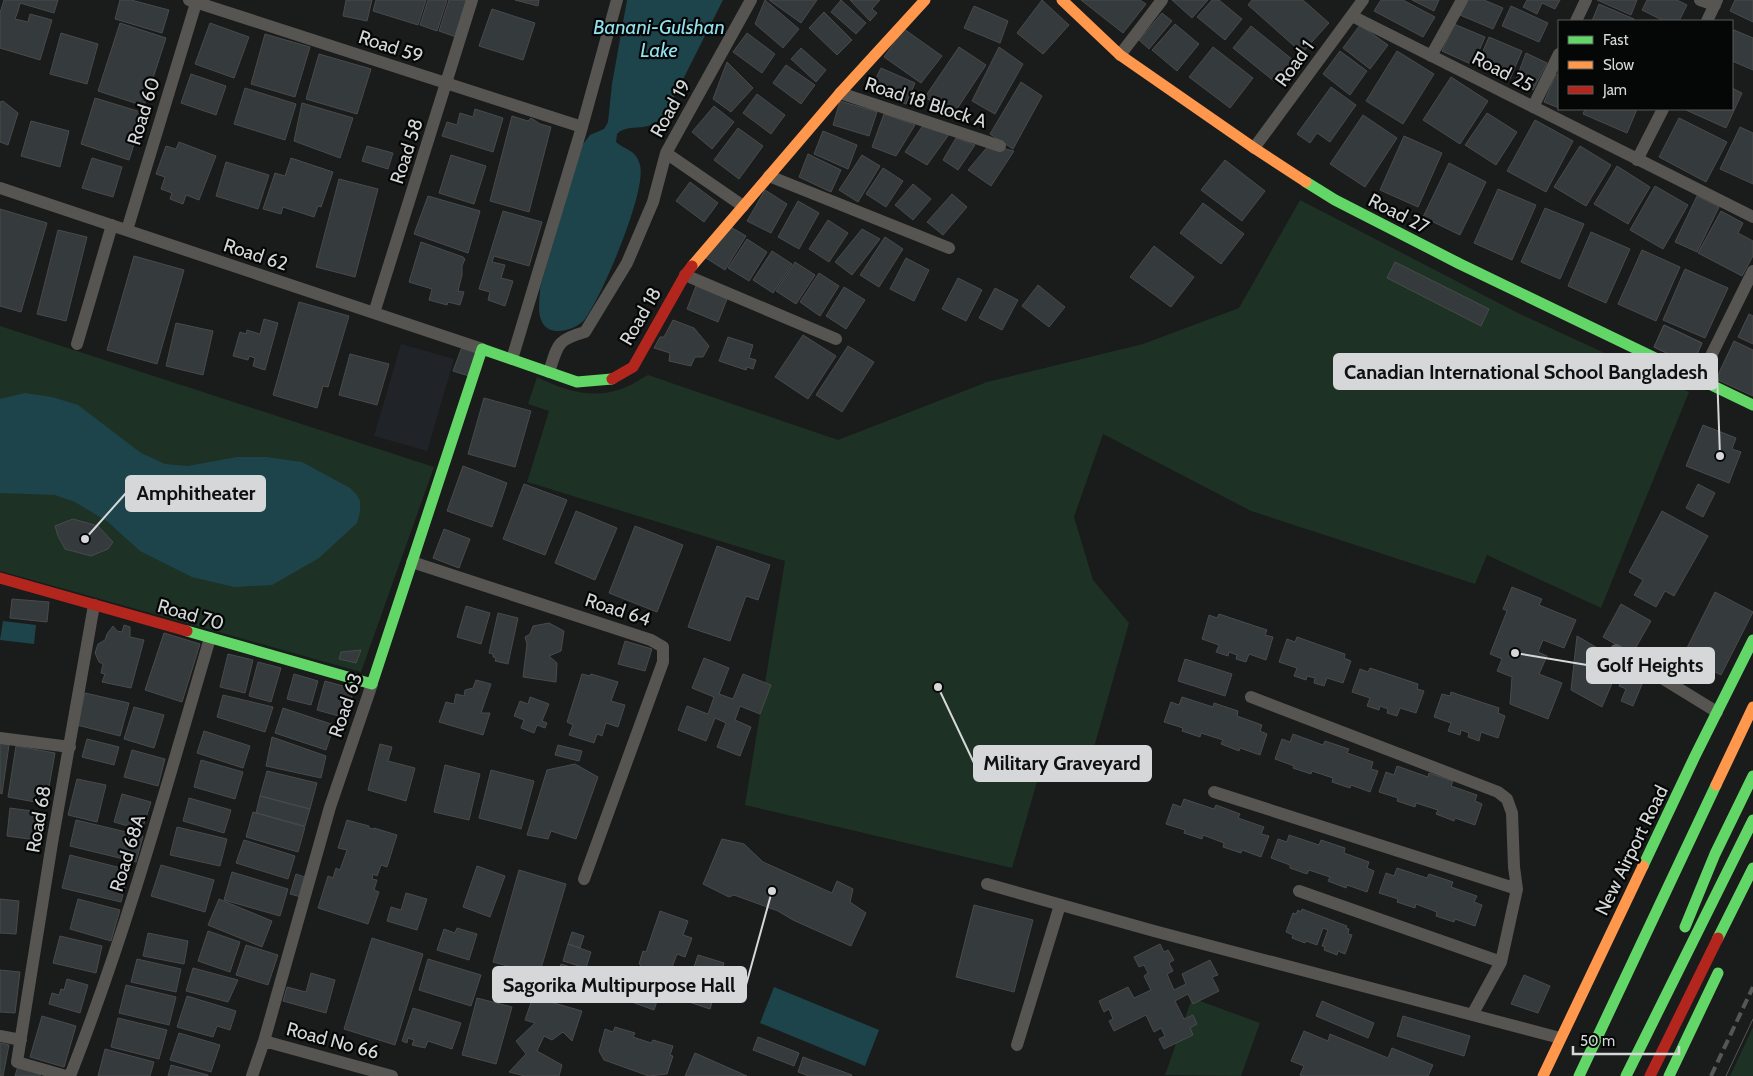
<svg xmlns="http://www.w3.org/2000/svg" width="1753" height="1076" font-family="Cabin,sans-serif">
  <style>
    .built { fill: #202429 }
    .green { fill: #1d3125 }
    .water { fill: #1e444b }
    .building { fill: #353a3d; stroke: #494a4b }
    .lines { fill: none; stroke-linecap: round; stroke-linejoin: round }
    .street { stroke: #565551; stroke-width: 12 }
    .fast { stroke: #63d668; stroke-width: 11 }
    .slow { stroke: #ff974d; stroke-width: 11 }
    .jam { stroke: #b3261e; stroke-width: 11 }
    .tram { stroke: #565654; stroke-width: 1 }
    .rail { stroke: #565654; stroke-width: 4; stroke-dasharray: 10 5; stroke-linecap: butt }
    .labels { text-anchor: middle; stroke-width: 4.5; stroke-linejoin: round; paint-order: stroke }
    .street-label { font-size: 19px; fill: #d6d7d8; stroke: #050606 }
    .water-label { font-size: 20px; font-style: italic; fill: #93e0ef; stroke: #050606 }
    .leader { fill: none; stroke: #d6d7d8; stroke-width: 2 }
    .callout-dot { fill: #d6d7d8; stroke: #050606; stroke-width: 2 }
    .callout { fill: #d6d7d8; stroke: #d6d7d8; stroke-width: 2 }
    .callout-label { font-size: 20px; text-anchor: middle; font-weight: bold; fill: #111 }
  </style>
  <rect width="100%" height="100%" fill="#1a1b1b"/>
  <path class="built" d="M401 344 454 359 427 451 374 436Z"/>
  <path class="green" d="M1300 200 1518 313 1689 392 1601 608 1487 555 1475 584 1251 511 1103 434 1074 517 1093 580 1129 623 1093 751 1074 766 1044 758 1012 868 745 805 785 561 527 482 549 411 528 404 537 377C566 391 592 400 624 388 632 385 640 379 648 375L838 440 987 382 1143 344 1239 308Z
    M0 326 434 467 361 672 0 571Z
    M1192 998 1260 1023 1241 1076 1165 1075Z
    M1753 1027V1076H1730Z"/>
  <path class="water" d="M627 0H723L666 113C649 136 630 121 617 134L616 142C626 151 636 149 640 165 647 191 602 296 585 319 576 330 550 338 542 322 537 312 540 298 540 288L580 148 590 135 604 129 608 122 612 84Z
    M25 393 52 397 78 405 141 453 165 464 188 466 237 457H266L302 462 350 488 356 494 360 501V512L357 523 319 558 272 585 234 587 192 577 140 551 108 522 75 502 55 495 0 493V399Z
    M3 621 36 625 34 644 0 640Z
    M774 987 879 1030 865 1066 760 1023Z"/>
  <path class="building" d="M4 0H58L54 13 20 3 18 11 15 19 28 22 30 14 52 20 40 60 0 48V13Z
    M120 0H131L169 10 162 33 115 19Z
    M346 0H372L367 21 343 16Z
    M376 0H426L418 25 373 11Z
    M428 0H447L437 31 420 25Z
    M449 0H467L456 37 439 31Z
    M515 0H539L538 6Z
    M765 0 799 29 783 48 755 24Z
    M769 0H817L801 23Z
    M841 0 866 23 856 34 831 12Z
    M850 0H880L872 9 877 13 870 21Z
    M1042 0 1069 25 1043 54 1017 33Z
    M1081 0H1140L1146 4 1123 33Z
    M1172 0H1208L1192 18Z
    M1212 0H1219L1242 19 1225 40 1197 17Z
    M1252 0H1303L1329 23 1302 53 1248 5Z
    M1381 0H1403L1435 17 1423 37 1374 11Z
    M1412 0H1439L1434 11Z
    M1467 0H1484L1503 8 1493 29 1460 15Z
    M1527 0H1560L1555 9 1542 3 1537 14 1523 7Z
    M1597 0H1637L1631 15Z
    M1647 0H1677L1687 5 1679 21H1664L1642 10Z
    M1735 0H1753V22L1730 11Z
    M1599 4 1634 19 1633 21H1592Z
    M974 6 1008 21 1000 43 964 28Z
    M1511 6 1548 23 1539 42 1502 26Z
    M492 9 535 23 523 60 479 46Z
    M824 12 852 40 837 55 809 28Z
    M1162 13 1172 21 1149 49 1139 40Z
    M120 23 166 38 144 106 98 91Z
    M210 23 249 37 234 78 195 64Z
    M1175 24 1199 44 1177 71 1152 50Z
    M1454 24 1485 37 1473 65 1442 51Z
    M1360 25 1388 45 1370 69 1343 48Z
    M1251 26 1293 60 1275 82 1233 48Z
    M904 29 942 56 921 83 884 57Z
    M1734 30 1753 38V70L1732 61V35Z
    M61 33 98 44 87 84 50 74Z
    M747 33 775 54 762 73 733 52Z
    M265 34 310 47 295 97 251 84Z
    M1489 37 1522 51 1510 79 1477 65Z
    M959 47 986 65 953 115 925 97Z
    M999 47 1023 64 995 114 972 101Z
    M1213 47 1253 78 1230 108 1189 77Z
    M801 48 826 70 816 82 791 59Z
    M1340 51 1367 71 1350 95 1323 74Z
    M1397 51 1434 74 1403 124 1366 101Z
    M1526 53 1547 63 1533 90 1515 82Z
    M319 54 371 69 357 114 306 99Z
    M727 62 753 88 731 112 713 99Z
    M786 65 815 85 801 104 773 83Z
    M881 68 915 83 906 104 870 90Z
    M191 74 226 86 216 115 181 103Z
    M1556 74 1559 76V108L1544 102Z
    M1451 77 1488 101 1460 144 1423 120Z
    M1021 82 1042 96 1013 149 990 134Z
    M1331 87 1356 105 1330 142 1317 133 1310 143 1297 134Z
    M245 88 296 104 285 140 234 124Z
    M1732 88 1742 93 1726 128 1686 110V109H1732Z
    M757 94 785 115 771 134 743 113Z
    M95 98 144 113 129 160 81 144Z
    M3 101 18 113 8 145 0 142V102Z
    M840 101 877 112 869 136 833 125Z
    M302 103 353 118 340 158 294 141Z
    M714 106 734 122 712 149 692 132Z
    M475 109 503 118 493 152 442 136 447 122 457 125 460 113 473 117Z
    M1585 109H1637L1627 133 1583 114Z
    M1487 113 1517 132 1496 165 1465 145Z
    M884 114 915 125 896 156 872 147Z
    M1363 115 1397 138 1365 187 1330 164Z
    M512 116 528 121 531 118 540 124 551 127 529 212 490 201Z
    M1679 118 1727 142 1706 182 1659 157Z
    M1535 120 1573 141 1546 192 1507 171Z
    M31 121 69 131 60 167 21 156Z
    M924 124 950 133 927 165 905 152Z
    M1740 127 1753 133V184L1720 169Z
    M738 128 763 146 739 179 714 160Z
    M823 131 857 145 848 169 814 154Z
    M1404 136 1442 153 1418 207 1380 190Z
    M956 138 975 145 958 170 943 160Z
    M179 142 216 156 199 200 186 195 183 204 170 199 172 193 161 189 165 177 156 174 166 146 176 149Z
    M989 145 1014 151 991 186 968 170Z
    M367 146 393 153 388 169 362 161Z
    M1580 146 1611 165 1586 206 1554 187Z
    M808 154 841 170 831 192 799 177Z
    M451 155 486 166 474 204 439 193Z
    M862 155 880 166 858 202 839 190Z
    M92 158 122 167 113 197 82 188Z
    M291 158 333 172 321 207 318 206 314 217 283 207 281 214 263 209 275 173 285 176Z
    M1225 160 1265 191 1242 221 1201 190Z
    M226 162 269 175 258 209 216 196Z
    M1449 163 1486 182 1460 235 1423 217Z
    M1617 166 1650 187 1628 224 1594 204Z
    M883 168 903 181 886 207 866 194Z
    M339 179 378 189 355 277 316 267Z
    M690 182 718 203 704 222 676 201Z
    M913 184 931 199 913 220 895 205Z
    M1655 186 1688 205 1663 249 1630 230Z
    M1498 189 1536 205 1512 260 1474 243Z
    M765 190 787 204 771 233 747 221Z
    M952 194 967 207 943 235 927 222Z
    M428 196 480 211 468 253 414 234Z
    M1697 196 1719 207 1697 252 1675 242Z
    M798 201 819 213 799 249 778 237Z
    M1203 203 1244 234 1221 264 1180 233Z
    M1545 208 1584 224 1560 279 1521 262Z
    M0 209 47 223 21 312 0 306Z
    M503 211 542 222 529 266 494 256 492 262 505 265 501 278 513 281 505 306 488 300 490 292 479 289Z
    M1721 211 1743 223 1738 233 1753 241V256L1742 276 1698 253Z
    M828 220 848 233 829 262 809 249Z
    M729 226 746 236 725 270 706 258Z
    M862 229 880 239 852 275 835 262Z
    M58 230 87 237 66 321 37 314Z
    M1591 232 1630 249 1606 303 1568 286Z
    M885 237 903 249 879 287 860 275Z
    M747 239 767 252 749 281 728 268Z
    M421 242 463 257 465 259 462 266V275L458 291 464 292 460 305 448 302 447 305 429 300 432 289 409 282Z
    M1154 246 1194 277 1171 307 1130 277Z
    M1642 250 1680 267 1656 321 1618 304Z
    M772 251 792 264 773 293 753 280Z
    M134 256 184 270 157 364 107 350Z
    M906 258 929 270 914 301 890 289Z
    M795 262 815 275 796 304 776 291Z
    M1395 262 1489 309 1481 326 1387 278Z
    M1685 269 1728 288 1705 338 1663 320Z
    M819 273 839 286 820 316 800 302Z
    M958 278 982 290 966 321 942 309Z
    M1038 285 1065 307 1049 327 1022 306Z
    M696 286 727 299 718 322 687 309Z
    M844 287 865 300 846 329 826 316Z
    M995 288 1018 300 1002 330 979 318Z
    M299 302 349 316 328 387 323 386 317 408 273 395Z
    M1749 314 1753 316V344L1738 337Z
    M264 319 278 323 265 370 253 366 255 358 249 356 248 360 233 356 240 332 246 334 247 330 260 334Z
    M673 320 694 328 709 346 703 357H695L691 366 669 361 670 353 654 348 660 337H664Z
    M176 323 213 331 203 375 166 366Z
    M1664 325 1702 343 1692 365 1654 347Z
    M1664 325 1702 343 1692 365 1654 347Z
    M803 335 836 356 808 399 775 377Z
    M728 337 753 345 749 358 756 360 753 369 747 367 746 370 719 361Z
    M1734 341 1753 350V396L1716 379Z
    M848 346 874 362 842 412 816 395Z
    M462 347 478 352 469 376 453 371Z
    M350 354 389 364 377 405 339 395Z
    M484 398 531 411 515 467 468 454Z
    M1703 425 1736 438 1732 449 1741 452 1729 483 1686 466Z
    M463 466 507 483 492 527 447 511Z
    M524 484 567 500 545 555 503 539Z
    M1698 484 1715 493 1703 517 1686 508Z
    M576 511 617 528 595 580 555 563Z
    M1662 511 1708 536 1674 596 1665 591 1656 607 1634 595 1643 580 1629 572Z
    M73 519 98 526 113 542 108 549 91 556 65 549 58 536 55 526Z
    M635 526 683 545 657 612 609 593Z
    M444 529 470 539 459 568 433 558Z
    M717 546 770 565 758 600 746 596 730 641 688 627Z
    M1512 587 1542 599 1539 605 1576 620 1564 648 1543 640 1538 652 1547 656 1539 674 1562 683 1548 719 1510 704 1512 677 1497 671 1502 659 1490 654 1507 611 1503 609Z
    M1715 592 1753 612 1721 675 1683 656Z
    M12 599 49 602 47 622 10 618Z
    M1621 604 1651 621 1632 654 1603 637Z
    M466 606 490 613 481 644 457 637Z
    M498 613 518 618 508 664 495 661 496 658 493 657V654L489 653Z
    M1219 614 1267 630 1265 635 1273 637 1266 660 1249 654 1246 662 1236 659 1237 655 1229 652 1228 656 1216 652 1219 645 1202 639 1209 615 1217 618Z
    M549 623 564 631 561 651 549 656 557 663 556 682 523 677 527 644 525 637 530 634 533 626Z
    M124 625 130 627V637L144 640 131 688 102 682 105 674 101 673 103 664 99 662 95 653 98 644 105 640 107 634 113 626 117 631 122 632Z
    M164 633 200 644 182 702 145 690Z
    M1577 636 1621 662 1602 707 1571 690Z
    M1297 637 1345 654 1344 658 1351 661 1343 683 1327 678 1324 686 1314 683 1315 678 1307 676 1306 680 1294 676 1297 668 1279 662 1287 639 1295 642Z
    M625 641 652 649 645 671 618 664Z
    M361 650 356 663 339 659 341 652Z
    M228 654 253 660 245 693 220 687Z
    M704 658 729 668 719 694 733 699 743 674 771 685 760 714 740 706 735 720 751 727 740 756 717 747 726 723 715 718 706 741 678 730 687 706 708 714 714 697 692 688Z
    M1185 659 1232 674 1225 696 1178 681Z
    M258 662 281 668 271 702 249 696Z
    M1370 668 1418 684 1417 689 1424 691 1416 713 1400 708 1397 716 1387 713 1388 709 1380 706 1379 710 1367 706 1370 698 1352 692 1360 669 1368 672Z
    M1626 670 1645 677 1633 706 1621 701 1626 689 1619 686Z
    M294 674 318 681 311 705 287 699Z
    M582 674 590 676 591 674 618 682 611 701 625 705 618 727 606 723 602 736 597 734 594 743 569 735 573 725 567 722Z
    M476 680 491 684 481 713H490L483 735 439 722 446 702 454 704 456 694 464 696 465 690 473 688Z
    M325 681 354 689 346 718 317 710Z
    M1451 692 1499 708 1498 713 1505 716 1498 738 1481 732 1479 741 1468 737 1469 733 1461 730 1460 735 1448 731 1451 723 1434 717 1442 694 1450 696Z
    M85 693 129 703 120 736 77 725Z
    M223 695 273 707 265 732 217 717Z
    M530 697 549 704 542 721 547 723 545 728 537 725 534 733 521 728 524 720 514 716 520 701 528 704Z
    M1182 697 1213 707 1214 703 1238 711 1237 716 1262 725 1260 731 1267 734 1260 755 1240 748 1239 751 1221 744 1223 740 1201 733 1200 737 1182 731 1183 728 1164 722 1171 702 1179 705Z
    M134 707 164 715 154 748 124 739Z
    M283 708 334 725 326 750 275 733Z
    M204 731 250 746 243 768 197 753Z
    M1293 734 1323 745 1325 741 1349 749 1347 753 1373 762 1371 769 1378 771 1370 792 1351 785 1350 788 1332 782 1333 778 1312 771 1311 774 1293 768 1294 766 1275 759 1282 739 1290 742Z
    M272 737 326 756 321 778 266 766Z
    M87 739 119 747 114 765 82 757Z
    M0 743 9 745 2 794 0 793Z
    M380 744 392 747 388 761 415 768 406 801 368 790Z
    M558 745 582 751 579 761 555 755Z
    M16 746 55 753 46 804 8 797Z
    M132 750 165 759 158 786 124 777Z
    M201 760 243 772 235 799 194 787Z
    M575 764 598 777 576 839 551 831 548 839 527 835 547 770Z
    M445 765 480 774 469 820 434 812Z
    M1397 766 1428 777 1429 773 1453 781 1451 786 1477 795 1475 801 1482 804 1475 825 1455 818 1454 821 1436 814 1438 810 1416 803 1415 807 1397 801 1398 798 1379 792 1386 772 1394 775Z
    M491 770 534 781 521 829 479 818Z
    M267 771 317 783 310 809 260 796Z
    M77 779 106 785 97 822 68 815Z
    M122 794 151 802 142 830 114 822Z
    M260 796 310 809 305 826 256 813Z
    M189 798 231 810 224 833 183 821Z
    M1184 799 1214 809 1216 805 1240 814 1238 818 1264 827 1261 834 1269 836 1261 857 1242 850 1241 853 1223 847 1224 843 1203 835 1202 839 1184 833 1185 830 1166 824 1173 804 1181 807Z
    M10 808 39 812 36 840 7 836Z
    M253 812 305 827 298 852 246 837Z
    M76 820 143 836 136 862 70 846Z
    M347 820 369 826V828L374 829V828L397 835 387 867 381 865 377 876 373 874 372 879 377 880 374 890 379 892 368 924 318 908 328 876 333 878 336 868 340 870 347 850 338 848Z
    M177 827 227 839 220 866 170 855Z
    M1289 835 1319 845 1321 840 1345 848 1344 853 1369 862 1367 868 1374 871 1367 892 1347 885 1346 888 1328 881 1330 877 1309 870 1307 874 1290 868V865L1271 858 1278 839 1287 842Z
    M722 839 744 844 763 862 832 893 837 881 853 889 850 902 866 913 851 946 793 920 778 911 734 895 729 897 703 884Z
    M244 840 295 856 288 879 236 863Z
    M70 855 129 870 121 902 62 888Z
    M161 865 214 880 205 912 151 896Z
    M477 866 505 876 490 917 463 907Z
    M1397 868 1427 878 1429 874 1453 882 1451 887 1477 896 1474 902 1482 905 1475 926 1455 919 1454 922 1436 916 1437 912 1416 904 1415 908 1397 902 1398 899 1379 893 1386 873 1394 876Z
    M519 870 566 884 539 975 493 962Z
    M232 872 288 889 280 916 224 900Z
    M296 874 307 878 301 897 290 894Z
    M406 893 427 899 417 930 387 921 391 907 401 910Z
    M0 899 19 901 16 934 0 933Z
    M78 899 120 910 111 941 70 929Z
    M219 899 272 921 262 947 208 925Z
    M974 905 1033 920 1014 992 956 977Z
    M1302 909 1347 926 1346 928 1349 929 1348 934 1352 935 1345 954 1338 951 1337 955 1324 950 1325 947 1322 946 1328 930 1323 928 1317 945 1306 941 1305 943 1292 938 1293 935 1286 932 1293 913 1296 914 1298 910 1301 912Z
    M660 911 688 921 683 935 692 938 685 957 677 954 671 970 680 973 670 1002 658 998 654 1010 629 1001 641 965 639 964 643 951 646 952Z
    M457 928 477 934 469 960 437 950 444 929 455 933Z
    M208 931 240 942 230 972 198 961Z
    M572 932 584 936 580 948 568 944Z
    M148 933 188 941 184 964 143 956Z
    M60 936 102 946 96 973 53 963Z
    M372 938 423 954 395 1045 344 1029Z
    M568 944 591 952 586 968 563 961Z
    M1160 944 1164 952 1168 950 1174 960 1169 963 1173 971 1167 974 1174 990 1186 984 1182 974 1210 960 1218 975 1212 977 1219 991 1193 1004 1188 994 1175 1001 1184 1019 1193 1015 1197 1024 1190 1028 1193 1035 1164 1049 1159 1039 1165 1036 1161 1028 1154 1032 1146 1015 1114 1031 1109 1021 1113 1019 1109 1009 1104 1012 1099 1001 1128 987 1134 998 1151 990 1144 976 1148 973 1144 965 1139 967 1134 957Z
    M246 945 278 955 268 985 236 975Z
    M698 955 724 963 710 1009 683 1000Z
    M137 959 181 969 176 992 131 982Z
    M428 959 481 975 471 1006 419 990Z
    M561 964 587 972 582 987 556 979Z
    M193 968 238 980 228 1002 186 991Z
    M0 970 20 972 15 1013 0 1012Z
    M311 973 335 980 326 1013 283 1001 287 987 306 992Z
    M1524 975 1550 986 1538 1013 1511 1004Z
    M67 979 88 985 80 1013 49 1004 52 993 59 995 61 989 64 990Z
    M126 985 176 997 169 1025 119 1013Z
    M187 996 236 1011 230 1030 217 1026 213 1037 177 1027Z
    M533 997 582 1011 572 1041 563 1032 552 1040 544 1036 537 1051 562 1065 559 1076H525L509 1072 526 1054 516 1041 535 1023 525 1020Z
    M477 998 512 1007 496 1064 462 1055Z
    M1322 1001 1374 1023 1368 1038 1316 1016Z
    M413 1008 461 1023 452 1049 428 1041 425 1048 412 1045 414 1040 408 1038 407 1043 402 1041Z
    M42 1016 76 1026 64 1067 30 1057Z
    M1403 1016 1470 1036 1464 1056 1397 1036Z
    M118 1018 167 1030 159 1059 111 1047Z
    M615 1027 635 1033 633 1037 651 1043 653 1040 673 1046 670 1055 673 1056 667 1074 649 1076 604 1060 599 1051 605 1029 613 1032Z
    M1304 1031 1328 1041 1330 1034 1388 1058 1392 1048 1433 1065 1428 1076H1303L1300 1075 1304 1066 1291 1061Z
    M179 1033 220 1045 211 1072 170 1060Z
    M758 1037 799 1053 794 1066 753 1050Z
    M0 1043 9 1045 3 1076H0Z
    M105 1049 154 1062 150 1076H98Z
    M695 1053 747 1076H685Z
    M803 1057 852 1075 851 1076H809L798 1072Z
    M171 1065 208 1075V1076H168Z
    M18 1066 41 1073 40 1076H15Z"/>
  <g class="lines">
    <path class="street" d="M189 0 582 127
      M1700 0 1715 5
      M1352 16 1753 217
      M1576 21 1586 0
      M1707 21 1717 0
      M1120 55 1162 0
      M1431 56 1462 0
      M840 93 1000 146
      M1533 107 1559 54
      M1254 148 1363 0
      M1637 160 1663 109
      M769 176 949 248
      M0 188 482 349
      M743 206 666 153 751 0
      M127 230 196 3
      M685 275 836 339
      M374 313 472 0
      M77 344 112 225
      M512 359 582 127 617 0
      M549 372C558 345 556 340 585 332L627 263 653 202 666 153
      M1699 380 1753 271
      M412 562 651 640 663 647V662L584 879
      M1616 650 1717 712
      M1251 697 1498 792 1507 799 1512 813 1514 867 1517 889 1501 962 1472 1015
      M0 738 70 747
      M1214 792 1517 889
      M987 884 1154 931 1560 1038
      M1299 891 1501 962
      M0 1036 21 1040
      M264 1041 392 1076
      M1017 1045 1060 905
      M66 1076 17 1062 52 843 94 605
      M70 1076C126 933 167 785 210 638
      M252 1076 264 1041 330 807 372 684"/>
    <path class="fast" d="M1306 182 1335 200 1460 264 1753 405
      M187 631 372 684 482 349 577 382 612 379
      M1643 866 1695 756 1753 640
      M1685 927 1715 854 1753 776
      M1718 938 1753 868
      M1579 1076 1716 785
      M1626 1076 1753 820
      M1669 1076 1718 973"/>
    <path class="slow" d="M1062 0 1120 55 1254 148 1306 182
      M692 266 840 93 925 0
      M1716 785 1753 707
      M1543 1076 1643 866"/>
    <path class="jam" d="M612 379 633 367 685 275 692 266
      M0 578 187 631
      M1650 1076 1718 938"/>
    <path class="tram" d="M1726 1076 1753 1019"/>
    <path class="rail" d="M1711 1076 1753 987"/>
  </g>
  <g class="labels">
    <g class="street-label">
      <text transform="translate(391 46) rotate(18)" y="7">Road 59</text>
      <text transform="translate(1294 63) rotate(-54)" y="7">Road 1</text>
      <text transform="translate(1503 71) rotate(27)" y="7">Road 25</text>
      <text transform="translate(926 102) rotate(18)" y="7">Road 18 Block A</text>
      <text transform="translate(670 108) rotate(-61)" y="7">Road 19</text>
      <text transform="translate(143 111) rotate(-73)" y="7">Road 60</text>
      <text transform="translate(406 151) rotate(-72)" y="7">Road 58</text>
      <text transform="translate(1399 213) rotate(27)" y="7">Road 27</text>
      <text transform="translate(256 254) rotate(18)" y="7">Road 62</text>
      <text transform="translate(640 316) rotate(-60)" y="7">Road 18</text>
      <text transform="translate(618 609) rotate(18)" y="7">Road 64</text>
      <text transform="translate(191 614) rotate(16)" y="7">Road 70</text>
      <text transform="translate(345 705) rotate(-71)" y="7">Road 63</text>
      <text transform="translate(38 819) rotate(-80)" y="7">Road 68</text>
      <text transform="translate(1631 850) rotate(-64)" y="7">New Airport Road</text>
      <text transform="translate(127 853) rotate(-73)" y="7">Road 68A</text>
      <text transform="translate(333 1040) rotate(15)" y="7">Road No 66</text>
    </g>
    <g class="water-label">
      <text x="659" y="34">Banani-Gulshan<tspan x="659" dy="23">Lake</tspan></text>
    </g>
  </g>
  <path class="leader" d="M1720 456L1717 372M85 539L126 493M1515 653L1587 665M938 687L974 763M772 891L746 985"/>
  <g class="callout-dot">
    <circle cx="1720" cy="456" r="5"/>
    <circle cx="85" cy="539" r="5"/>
    <circle cx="1515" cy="653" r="5"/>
    <circle cx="938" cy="687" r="5"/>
    <circle cx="772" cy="891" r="5"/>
  </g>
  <g class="callout">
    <rect x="1334" y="354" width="383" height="35" rx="5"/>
    <rect x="126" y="476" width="139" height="35" rx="5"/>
    <rect x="1587" y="648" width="127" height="35" rx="5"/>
    <rect x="974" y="746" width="177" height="35" rx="5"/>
    <rect x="493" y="967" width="253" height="35" rx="5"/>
  </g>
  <g class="callout-label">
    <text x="1526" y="379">Canadian International School Bangladesh</text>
    <text x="196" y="500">Amphitheater</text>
    <text x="1650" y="672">Golf Heights</text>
    <text x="1062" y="770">Military Graveyard</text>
    <text x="619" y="992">Sagorika Multipurpose Hall</text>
  </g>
  <rect x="1558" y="20" width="175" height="90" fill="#050606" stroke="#595a5a"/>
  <rect x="1568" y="36" width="25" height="8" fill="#63d668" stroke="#595a5a"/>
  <text x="1603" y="45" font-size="15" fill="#d6d7d8">Fast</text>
  <rect x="1568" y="61" width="25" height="8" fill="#ff974d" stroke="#595a5a"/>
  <text x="1603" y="70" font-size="15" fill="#d6d7d8">Slow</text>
  <rect x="1568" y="86" width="25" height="8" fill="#b3261e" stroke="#595a5a"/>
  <text x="1603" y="95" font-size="15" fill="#d6d7d8">Jam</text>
  <path d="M1573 1046v8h106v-8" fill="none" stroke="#d6d7d8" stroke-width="2.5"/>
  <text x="1580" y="1046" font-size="15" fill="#d6d7d8" stroke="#050606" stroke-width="4" paint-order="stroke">50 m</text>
</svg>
